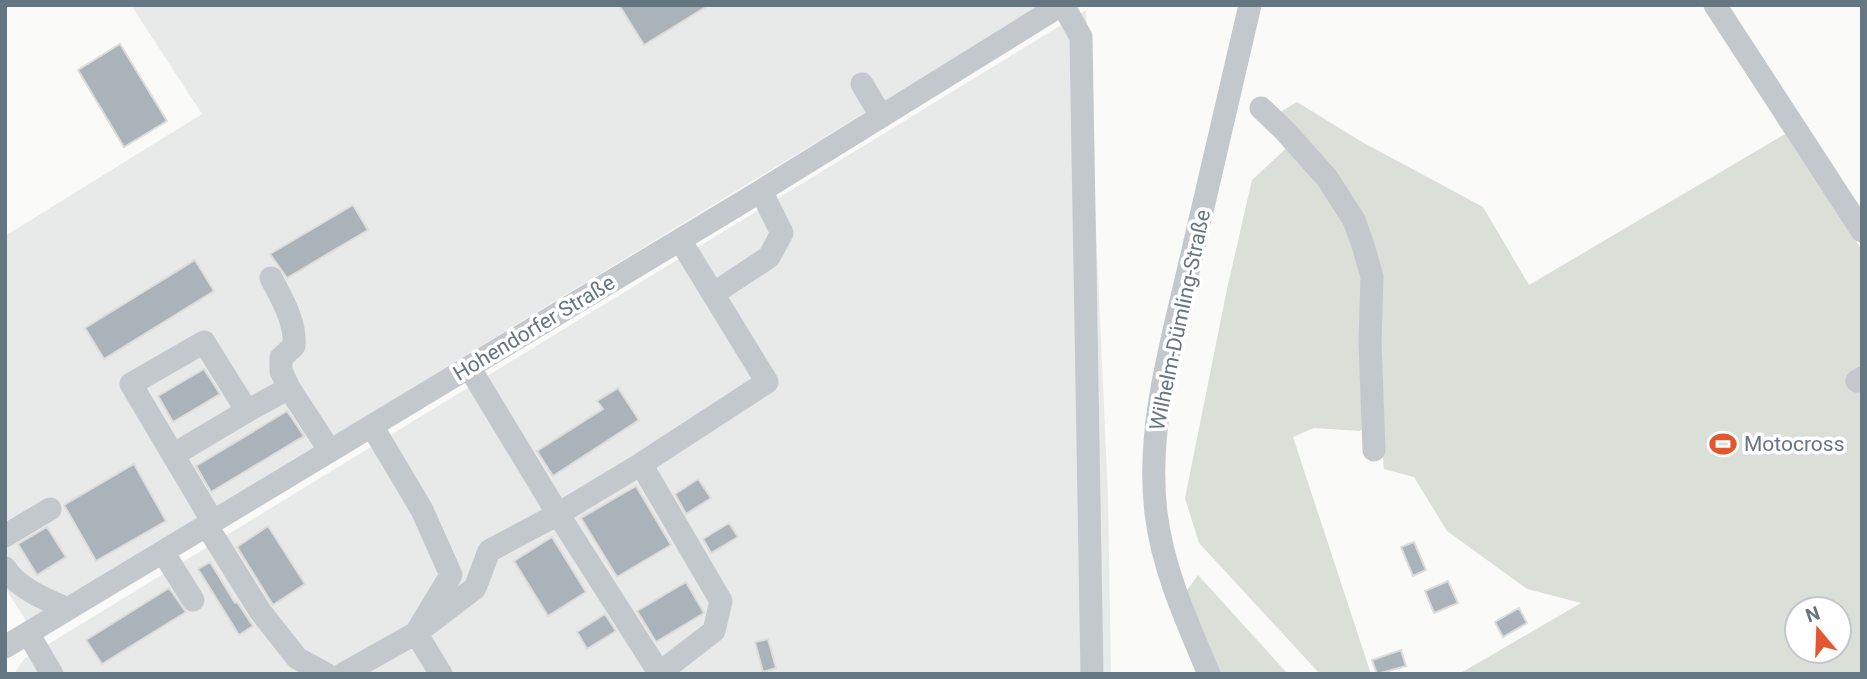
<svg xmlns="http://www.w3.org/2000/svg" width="1867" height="679" font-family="Roboto,sans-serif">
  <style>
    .built { fill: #e8e9e9 }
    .green { fill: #dadfd7; fill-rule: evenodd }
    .building { fill: #aab3b9; stroke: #dcdcda; stroke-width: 2 }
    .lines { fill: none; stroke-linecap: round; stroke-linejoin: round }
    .minor { stroke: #c3c8cc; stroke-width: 23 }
    .labels { text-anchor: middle; stroke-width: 7; stroke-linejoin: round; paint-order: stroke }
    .street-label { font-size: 21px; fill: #657683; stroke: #fff }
    .poi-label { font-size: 21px; fill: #657683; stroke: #fff; text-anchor: start }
  </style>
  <rect width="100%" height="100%" fill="#fafaf8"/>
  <path class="built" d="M131 5H1042L27 622 5 588V236L202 114Z
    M1086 10 1108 495 1111 674H14L24 659Z"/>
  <path class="green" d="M1297 102 1362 142 1483 207 1529 285 1785 134 1862 250V674H1459L1581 603 1527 589 1447 531 1414 477 1384 469 1375 373 1381 283 1280 112ZM1797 609H1839V651H1797Z
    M1292 143 1326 181 1369 276V419L1360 431 1314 428 1293 437 1371 674H1320L1199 543 1185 498 1227 289 1252 180Z
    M1198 575 1288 674H1212L1178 595 1188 589Z"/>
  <path class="building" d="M619 5H709L644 45Z
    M120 44 167 121 124 147 78 70Z
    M353 205 368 230 287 278 270 254Z
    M195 260 214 291 104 359 85 328Z
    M204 369 220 394 173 422 158 396Z
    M618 388 639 420 553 476 537 451 603 409 597 401Z
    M287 411 304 436 211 492 196 466Z
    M134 464 166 521 96 561 64 505Z
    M698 479 711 498 686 514 675 494Z
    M636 486 671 545 617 577 581 518Z
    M729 523 738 537 711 553 703 539Z
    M268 526 305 584 273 605 237 547Z
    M47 527 66 557 37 575 18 544Z
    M552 537 586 592 548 616 514 561Z
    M1414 542 1426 570 1413 576 1401 547Z
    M210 562 235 603 237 602 253 626 239 635 198 569Z
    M1448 581 1458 603 1434 613 1425 591Z
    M686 582 704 613 656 642 637 611Z
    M169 588 186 612 102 664 86 640Z
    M1519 608 1527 623 1503 637 1495 622Z
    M605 614 616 631 587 649 577 632Z
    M768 639 776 668 763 672 755 642Z
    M1401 650 1406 666 1377 674 1372 660Z"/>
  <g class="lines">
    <path class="minor" d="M1063 5 1081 37 1092 674
      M1715 5 1862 231
      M862 84 881 116
      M1261 108 1285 131 1327 178 1354 220 1363 245 1372 277 1370 342 1374 450
      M271 278C282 299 296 322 294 346L281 358V371L289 388
      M713 294 769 257 782 233 761 191
      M1857 381 1862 378
      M372 426 422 510 451 575 416 633 475 588 489 551 558 514 469 367
      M173 455 247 411
      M641 464 721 601 714 631 658 674
      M213 522 131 384 204 342 247 411 289 388 330 451
      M207 526 260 611 297 658 326 674
      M5 536 50 509
      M163 552 193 600
      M5 568C17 588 47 600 68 609
      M28 633 52 674
      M5 647 761 191 1061 5
      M343 674 416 633 441 674
      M660 674 558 514 641 464 767 382 680 240
      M1209 674C1187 622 1163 570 1156 513 1146 429 1171 345 1190 263 1210 177 1230 91 1250 5"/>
  </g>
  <defs>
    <symbol id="stadium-bare" viewBox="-9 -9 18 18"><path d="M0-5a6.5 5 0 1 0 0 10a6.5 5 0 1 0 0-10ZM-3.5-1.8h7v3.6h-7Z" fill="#e4572e" stroke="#fff" stroke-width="2.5" paint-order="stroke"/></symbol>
  </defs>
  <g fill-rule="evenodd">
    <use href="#stadium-bare" x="1704" y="425" width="38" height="38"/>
  </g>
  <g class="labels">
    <g class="street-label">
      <text transform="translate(1180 320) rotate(-78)" y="7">Wilhelm-Dümling-Straße</text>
      <text transform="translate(534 328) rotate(-31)" y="7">Hohendorfer Straße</text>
    </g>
    <g class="poi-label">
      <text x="1744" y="451">Motocross</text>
    </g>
  </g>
  <rect width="1867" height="679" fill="none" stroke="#657683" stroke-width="14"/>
  <g transform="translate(1818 630) rotate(341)"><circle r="33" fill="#ffffff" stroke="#c1c8cd" stroke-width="2"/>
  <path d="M0-5L12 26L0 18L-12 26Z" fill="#e4572e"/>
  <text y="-10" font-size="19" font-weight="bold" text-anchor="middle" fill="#657683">N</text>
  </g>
</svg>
